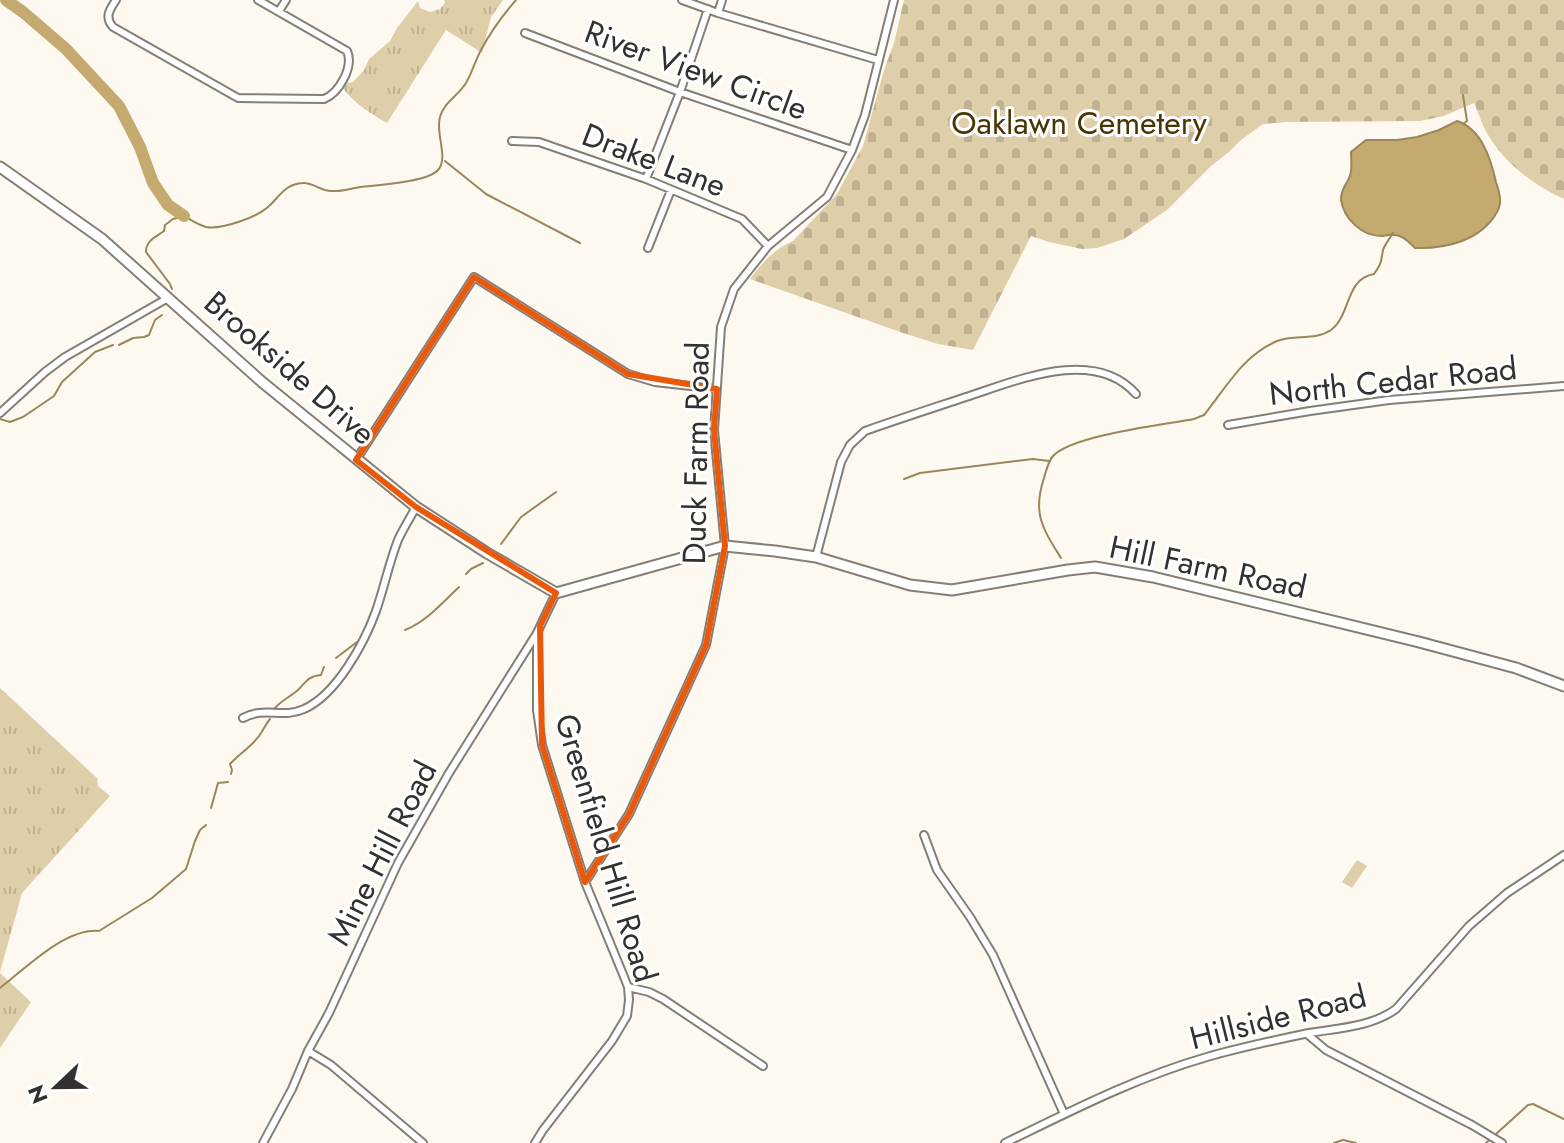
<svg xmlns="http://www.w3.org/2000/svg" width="1564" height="1143" font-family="Jost,sans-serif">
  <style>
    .cemetery { fill: url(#cemetery-stones) }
    .park { fill: url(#park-tufts) }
    .garden { fill: #dfceaa }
    .water { fill: #c5aa6f; stroke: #99865c; stroke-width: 2 }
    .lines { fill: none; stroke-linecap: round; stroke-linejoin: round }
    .stream { stroke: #99865c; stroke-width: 2 }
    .river { stroke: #c5aa6f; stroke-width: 12 }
    .minor-casing { stroke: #837f77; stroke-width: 10 }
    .secondary-casing { stroke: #837f77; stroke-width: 13 }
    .minor { stroke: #fff; stroke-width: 6 }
    .secondary { stroke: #fff; stroke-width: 9 }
    .marked { fill: none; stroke: #e8590c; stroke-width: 6; stroke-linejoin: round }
    .labels { text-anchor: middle; stroke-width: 6; stroke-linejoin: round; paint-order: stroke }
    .street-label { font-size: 32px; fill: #33312e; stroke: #fff }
    .park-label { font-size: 32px; fill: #483503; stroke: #fff }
  </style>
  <defs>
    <pattern id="cemetery-stones" width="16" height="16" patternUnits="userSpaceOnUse" patternTransform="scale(2)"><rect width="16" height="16" fill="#dfceaa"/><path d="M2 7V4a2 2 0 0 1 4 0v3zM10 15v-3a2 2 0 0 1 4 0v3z" fill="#c0b193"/></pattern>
    <pattern id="park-tufts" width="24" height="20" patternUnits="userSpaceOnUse" patternTransform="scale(2)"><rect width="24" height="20" fill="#dfceaa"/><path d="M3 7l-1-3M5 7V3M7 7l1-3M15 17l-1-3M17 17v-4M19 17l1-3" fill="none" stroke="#c0b193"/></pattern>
  </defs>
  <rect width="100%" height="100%" fill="#fef9f0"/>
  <path class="cemetery" d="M904 0H1564V199C1535 186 1507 165 1490 138 1483 128 1479 114 1474 103L1444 116 1420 121 1286 122 1263 124 1241 140 1230 151 1210 167 1167 210 1124 239 1097 248 1082 249 1049 242 1031 236 973 350 938 344 903 333 750 279C762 263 774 249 793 241L837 194 863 146 884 70 894 43Z"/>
  <path class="park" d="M444 0H503L491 17 482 53 446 30 387 123C368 112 352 102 340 84L353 82 364 70 369 59 390 41 397 28 418 1 420 8 430 12 440 9 445 3Z
    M0 688 97 778 98 786 110 796 22 893 0 972Z
    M0 973 31 1002 0 1048Z"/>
  <path class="garden" d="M1357 860 1367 866 1352 888 1342 882Z"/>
  <path class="water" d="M1457 121C1482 129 1491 160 1496 182 1499 192 1503 202 1497 212 1481 241 1445 249 1415 248 1409 242 1402 235 1394 235 1389 234 1385 236 1381 236 1362 236 1344 219 1341 200 1340 188 1350 182 1351 171 1352 165 1351 158 1351 152L1366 140H1397L1417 137 1439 130Z"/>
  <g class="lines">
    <path class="stream" d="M1463 124 1467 121 1463 95
      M445 161 486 194 580 243
      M172 289 170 284 146 252C146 240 156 237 164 231L165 225 173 219 184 216C191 220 198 225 206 227 221 230 258 217 269 206 280 196 285 184 303 183 312 182 321 191 331 191 342 192 351 188 361 187 378 185 428 182 438 170 449 158 435 133 440 117 444 102 458 96 466 83 472 73 475 61 481 50 491 31 502 16 516 0
      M119 345 133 338 144 337 149 335 155 320 162 315
      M0 419 10 422 23 417 54 396 62 382 95 352 113 345
      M904 479 920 473 1033 459 1049 461
      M501 544 521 517 556 492
      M1061 558C1043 529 1032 514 1044 478 1046 471 1048 462 1053 456 1073 435 1163 425 1194 419L1204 415C1226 388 1243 355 1277 341 1294 334 1315 341 1331 330 1351 315 1345 279 1374 274 1382 263 1381 261 1383 250 1385 244 1390 238 1393 233
      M466 574 471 569 483 563
      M405 630C426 622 443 602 459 587
      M336 658 357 642
      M275 708C282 700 290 697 298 690 306 682 308 676 321 675L324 667
      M231 774 232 770 230 764C239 754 251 747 259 736 263 731 265 725 270 719
      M211 808 218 783 228 782
      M0 988C26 968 65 928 99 931L152 898 186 869 195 841 200 830 206 825
      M1334 1143 1343 1140 1356 1143
      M1486 1143 1528 1105 1533 1104 1564 1119"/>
    <path class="river" d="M6 0 23 12 66 49 119 106 140 147 153 183 168 205 184 216"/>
    <defs>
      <path id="minor" d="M116 0C110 9 104 17 113 27L238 98 324 99C339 93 354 67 347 51L258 0
        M682 0 718 13 878 60
        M279 11 286 0
        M718 13 722 0
        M525 33 680 92 852 150
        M512 141 539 142 646 179 742 219 768 246
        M646 179 680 92 708 9
        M648 248 671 190
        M0 413 45 372 65 357 168 298
        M1228 425 1310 411 1389 400 1564 386
        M356 460 474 277 628 374 655 382 717 389
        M816 557 841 462 850 445 865 431C899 419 933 408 966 397 1016 381 1094 346 1136 394
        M243 718C265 706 282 719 304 709 336 695 364 644 376 611 384 588 389 563 398 540 403 529 410 518 416 507
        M924 835 937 870 970 917 993 955 1064 1114
        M585 882 629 814 706 645 725 546 714 430 721 327 734 289 768 246 827 197 852 150 865 115 894 0
        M628 987 649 992 663 999 763 1066
        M1307 1034 1326 1050 1472 1125 1502 1143
        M308 1051 331 1065 423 1143
        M263 1143 292 1089 308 1051 329 1013 398 863 449 773 537 633 556 593
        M535 1143 543 1130 612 1041 627 1016 629 1000 628 987 622 972 585 882 542 745 537 710V633
        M1005 1143C1071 1111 1137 1077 1207 1057 1241 1047 1275 1040 1309 1033 1339 1028 1371 1027 1396 1009L1469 926 1507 893 1564 855"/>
      <path id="secondary" d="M0 167 102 239 262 382 416 507 487 553 556 593 725 546 775 551 816 557 910 585 952 590 1068 570 1095 567 1153 577 1419 642 1516 668 1564 686"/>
    </defs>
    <use href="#minor" class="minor-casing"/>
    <use href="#secondary" class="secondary-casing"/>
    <use href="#minor" class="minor"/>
    <use href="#secondary" class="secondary"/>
  </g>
  <path class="marked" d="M474 277 628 374 717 389 714 430 725 546 706 645 629 814 585 882 542 745 540 626 556 593 416 507 356 460Z"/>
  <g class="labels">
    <g class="street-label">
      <text transform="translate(696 70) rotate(20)" y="11">River View Circle</text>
      <text transform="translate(654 160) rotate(21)" y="11">Drake Lane</text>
      <text transform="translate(290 368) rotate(41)" y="11">Brookside Drive</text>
      <text transform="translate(1393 381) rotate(-6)" y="11">North Cedar Road</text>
      <text transform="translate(696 453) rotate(-89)" y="11">Duck Farm Road</text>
      <text transform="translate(1208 567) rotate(12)" y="11">Hill Farm Road</text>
      <text transform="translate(606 848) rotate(73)" y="11">Greenfield Hill Road</text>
      <text transform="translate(382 853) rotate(-63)" y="11">Mine Hill Road</text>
      <text transform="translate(1278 1017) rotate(-14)" y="11">Hillside Road</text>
    </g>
    <g class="park-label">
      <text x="1079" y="134">Oaklawn Cemetery</text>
    </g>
  </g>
  <g transform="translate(56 1087) rotate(248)" stroke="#ffffff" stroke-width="6" paint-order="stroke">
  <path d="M0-6L14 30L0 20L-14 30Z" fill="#33312e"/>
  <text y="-12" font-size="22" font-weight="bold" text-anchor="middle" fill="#33312e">N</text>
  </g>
</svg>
